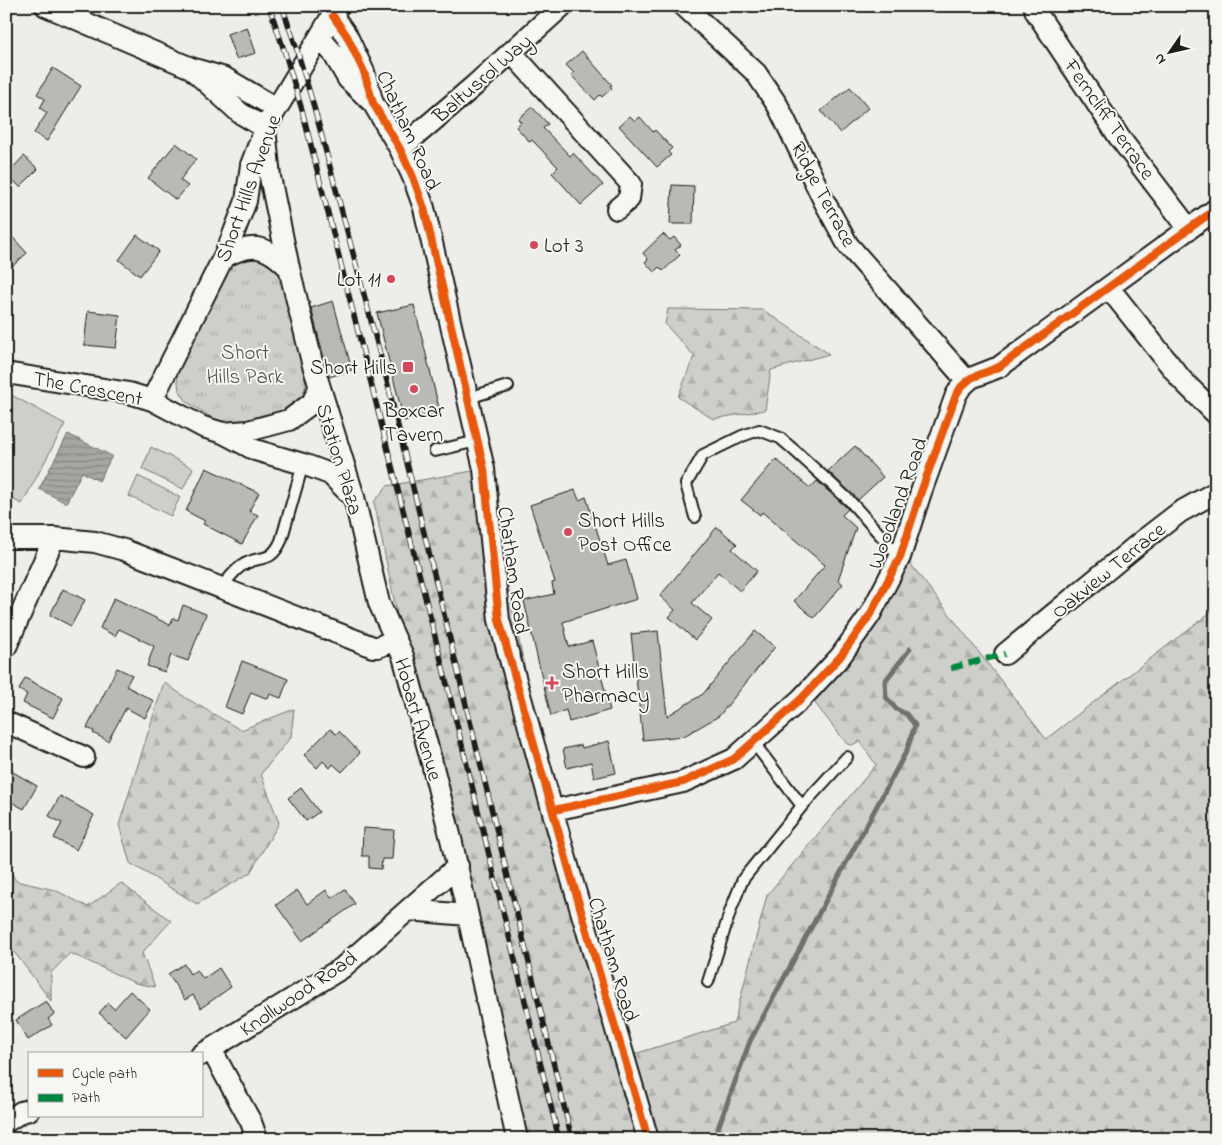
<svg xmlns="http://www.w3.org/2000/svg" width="1222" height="1145" font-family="'Indie Flower',sans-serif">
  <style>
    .grass { fill: #cececb; stroke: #757574 }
    .forest { fill: url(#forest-firs); stroke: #757574 }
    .park { fill: url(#park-tufts); stroke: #757574 }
    .water { fill: url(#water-rules); stroke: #6f6f6d }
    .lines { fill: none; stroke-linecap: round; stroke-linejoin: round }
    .stream { stroke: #6f6f6d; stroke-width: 5 }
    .building { fill: #b9b9b6; stroke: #1c1c1c }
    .lane-casing { stroke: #1c1c1c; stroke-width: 14 }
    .street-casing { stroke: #1c1c1c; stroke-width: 24 }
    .lane { stroke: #f6f6f2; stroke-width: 10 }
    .street { stroke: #f6f6f2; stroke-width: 20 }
    .rail-casing { stroke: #1c1c1c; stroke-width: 5.5 }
    .rail { stroke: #f6f6f2; stroke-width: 4; stroke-dasharray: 11; stroke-linecap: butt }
    .quiet { stroke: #00873e; stroke-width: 6; stroke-dasharray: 12 6; stroke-linecap: butt }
    .cycleway-casing { stroke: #f6f6f2; stroke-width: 11 }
    .cycleway { stroke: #e8590c; stroke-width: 8 }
    .poi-dot { fill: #d1495b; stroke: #f6f6f2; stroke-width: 2 }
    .labels { text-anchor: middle; stroke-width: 4; stroke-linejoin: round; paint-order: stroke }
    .street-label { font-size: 21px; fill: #1c1c1c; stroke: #f6f6f2 }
    .poi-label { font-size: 21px; fill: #1c1c1c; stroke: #f6f6f2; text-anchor: start }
    .park-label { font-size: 21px; fill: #515151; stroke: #f6f6f2 }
  </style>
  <defs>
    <pattern id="forest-firs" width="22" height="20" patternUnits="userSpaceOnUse" patternTransform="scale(1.25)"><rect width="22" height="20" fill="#cececb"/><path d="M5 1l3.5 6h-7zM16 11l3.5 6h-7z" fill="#b0b0ae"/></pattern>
    <pattern id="park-tufts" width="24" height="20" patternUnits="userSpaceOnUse" patternTransform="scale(1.25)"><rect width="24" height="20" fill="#cececb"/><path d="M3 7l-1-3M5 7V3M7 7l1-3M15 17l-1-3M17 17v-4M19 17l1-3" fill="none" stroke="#b0b0ae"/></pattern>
    <pattern id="water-rules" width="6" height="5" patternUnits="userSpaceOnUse" patternTransform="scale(1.25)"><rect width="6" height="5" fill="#a6a6a3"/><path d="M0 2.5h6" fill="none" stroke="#868684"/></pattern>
  </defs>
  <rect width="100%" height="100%" fill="#edede9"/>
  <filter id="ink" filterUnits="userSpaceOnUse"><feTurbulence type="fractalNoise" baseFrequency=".02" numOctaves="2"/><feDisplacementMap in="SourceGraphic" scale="10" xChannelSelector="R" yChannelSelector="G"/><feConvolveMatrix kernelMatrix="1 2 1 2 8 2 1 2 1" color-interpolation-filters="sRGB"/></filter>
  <g filter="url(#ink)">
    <path class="grass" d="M6 392 65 424 22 504 6 496Z
      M151 447 193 468 183 489 142 469Z
      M138 476 180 497 171 516 129 496Z"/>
    <path class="forest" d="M668 309 763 310 829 354 771 370 765 410 713 419 678 397 694 356 665 324Z
      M484 469 540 743 625 1057 734 1023 767 895 876 765 860 741 852 745 847 744 807 693 902 553 1046 739 1216 608V1139H513L407 662 374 502 387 486Z
      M164 682 186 698 241 730 294 709 291 737 261 774 279 823 250 873 197 904 130 863 119 825Z
      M6 864 16 881 55 890 88 907 121 883 171 921 142 953 155 987 135 983 70 953 51 973V1001L6 941Z"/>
    <path class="park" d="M255 258C271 263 276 266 283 282L308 378 303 395 292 409 276 415 239 423 223 422 214 419 187 402 179 390 177 375 224 274 238 261Z"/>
    <path class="water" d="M68 434 112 456 99 481 82 472 66 503 39 489Z"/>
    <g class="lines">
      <path class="stream" d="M714 1139 750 1041 907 750 915 725 906 714 896 709 886 697 885 681 910 649"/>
    </g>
    <path class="building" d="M247 27 256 53 236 59 227 34Z
      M582 51 612 85 610 86 612 88 602 97 600 95 595 100 571 75 574 73 566 65Z
      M53 68 81 86 47 141 34 133 47 113 40 108 45 99 37 94Z
      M850 87 868 108 840 133 821 111Z
      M532 107 548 124 543 128 570 156 573 153 603 185 581 205 552 173 558 167 532 140 530 142 516 127 521 122 518 119Z
      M630 116 635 121 640 117 653 132 655 130 672 148 668 152 671 155 657 167 619 126Z
      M176 143 196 159 180 180 188 186 176 200 148 178Z
      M24 156 38 169 20 187 7 174Z
      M672 185 694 186 693 224H670Z
      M6 230 27 253 6 272Z
      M663 234 670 240 674 237 681 245 675 250 680 255 663 271 659 267 654 272 645 262 648 259 643 253Z
      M137 235 159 251 140 276 119 260Z
      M333 301 352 370 329 377 311 308Z
      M414 305 440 412 404 421 377 313Z
      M88 311 120 315 116 348 84 345Z
      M855 446 883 477 858 500 828 471Z
      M776 459 810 488 817 481 848 509 842 515 856 528 838 580 843 584 814 618 794 601 825 565 762 512 760 515 741 500Z
      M206 468 259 493 249 511 258 515 242 544 203 524 205 521 186 511Z
      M575 490 579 500 586 497 608 565 626 560 637 599 563 622 569 647 592 641 610 710 569 722 566 710 551 716 524 601 554 594 552 583 555 582 530 505Z
      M717 527 737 544 732 549 757 571 740 591 718 572 692 603 712 620 695 640 669 617 675 610 660 596Z
      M63 589 85 600 71 626 50 615Z
      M114 598 170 625 173 618 178 620 183 605 206 614 188 661 171 655 165 672 147 666 154 646 119 629 115 636 100 628Z
      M658 631 667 716 703 694 755 631 775 647 719 716 684 736 643 740 631 634Z
      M242 661 288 679 281 698 270 694 268 699 251 692 242 714 225 707Z
      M117 668 132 675 126 686 154 701 145 718 126 708 108 741 93 733 94 731 87 728Z
      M25 678 63 698 53 718 23 703 27 694 19 690Z
      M330 729 336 734 339 731 360 753 342 772 333 764 330 768 323 761 317 768 304 755Z
      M609 741 616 773 594 778 591 762 567 768 563 749 581 745 582 748Z
      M6 768 37 786 24 809 6 799Z
      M301 788 319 812 306 821 288 798Z
      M60 796 94 815 76 850 54 838 62 823 49 816Z
      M363 828 394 830 392 859H382L381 869 369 868V856H362Z
      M345 889 355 904 302 941 276 905 297 890 307 904 326 890 332 898Z
      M184 964 190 974 197 970 203 979 219 968 231 987 201 1008 193 995 185 1000 168 974Z
      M130 991 150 1009 126 1037 99 1013 108 1003 114 1009Z
      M46 1001 54 1014 48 1019 52 1025 28 1040 16 1020Z"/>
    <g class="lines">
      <defs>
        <path id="lane" d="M468 398 508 386
          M435 451 477 441
          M695 517 686 484 703 455 742 436 759 430 780 438 794 450 849 500 900 557
          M221 588C228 580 234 570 243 565 260 554 270 565 281 541L303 464
          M802 806 847 757
          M708 982 731 909 743 879 802 806 753 742"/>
        <path id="street" d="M46 6 191 68 225 78 276 108
          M684 6 756 73 778 106 824 201 848 245 967 381
          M1034 6 1036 12 1119 137 1189 229
          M333 16 347 36 364 72 373 103 400 149 413 177 424 208 484 469 499 620 570 873 648 1139
          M320 38 333 53 348 79 372 102
          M511 52 631 184 629 199 617 209
          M194 71 240 113 265 128
          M265 128 270 177 289 268 312 362 354 497 379 603 403 656 432 763 452 843 517 1139
          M400 149 475 85 562 6
          M224 257C253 242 266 245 289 268
          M1109 288 1182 380 1216 414
          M6 373 129 393 152 400 203 427 223 433 255 450 303 464 330 474 352 496
          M152 400 228 248 246 201 251 165 265 128 338 6
          M223 433 248 431 289 420 312 403 319 388
          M6 538H54L95 542 124 550 373 647H378L395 640
          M6 647 54 538
          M1005 654 1141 542 1180 512 1216 492
          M6 722 84 757
          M554 810 683 782 734 759 801 699 840 657 870 615 900 557 921 492 956 395 961 387 971 378 999 367 1216 209
          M408 910 468 915
          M211 1049 251 1122 257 1139
          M201 1055 342 968 458 866
          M6 1122 21 1112 29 1110"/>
      </defs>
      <use href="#lane" class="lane-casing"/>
      <use href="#street" class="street-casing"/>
      <use href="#lane" class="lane"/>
      <use href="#street" class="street"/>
      <defs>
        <path id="rail" d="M269 6 285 53 302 110 444 672 559 1139
          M282 6 297 50 314 107 386 377 572 1139"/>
      </defs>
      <use href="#rail" class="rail-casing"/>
      <use href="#rail" class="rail"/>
      <path class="quiet" d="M951 668 1005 654"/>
      <defs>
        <path id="cycleway" d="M333 16 347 36 364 72 373 103 400 149 413 177 424 208 484 469 499 620 570 873 648 1139
          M554 810 683 782 734 759 801 699 840 657 870 615 900 557 921 492 956 395 961 387 971 378 999 367 1216 209"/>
      </defs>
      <use href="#cycleway" class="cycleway-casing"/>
      <use href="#cycleway" class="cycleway"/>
    </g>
  </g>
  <g class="poi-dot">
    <circle cx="534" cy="245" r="5"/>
    <circle cx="391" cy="279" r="5"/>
    <rect x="402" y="361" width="12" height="12" rx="2.5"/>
    <circle cx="414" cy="389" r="5"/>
    <circle cx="568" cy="532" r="5"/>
    <path d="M549.5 675.5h5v5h5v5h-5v5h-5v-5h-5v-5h5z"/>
  </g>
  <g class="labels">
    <g class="street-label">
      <text transform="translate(482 78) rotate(-41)" y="7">Baltusrol Way</text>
      <text transform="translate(1110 119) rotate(55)" y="7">Ferncliff Terrace</text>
      <text transform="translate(409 130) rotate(66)" y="7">Chatham Road</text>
      <text transform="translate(248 188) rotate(-70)" y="7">Short Hills Avenue</text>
      <text transform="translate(824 194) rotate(62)" y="7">Ridge Terrace</text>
      <text transform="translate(88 388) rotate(11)" y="7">The Crescent</text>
      <text transform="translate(340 459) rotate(73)" y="7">Station Plaza</text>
      <text transform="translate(897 503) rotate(-70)" y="7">Woodland Road</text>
      <text transform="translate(514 570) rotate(82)" y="7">Chatham Road</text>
      <text transform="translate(1108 570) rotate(-39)" y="7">Oakview Terrace</text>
      <text transform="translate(419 719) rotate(74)" y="7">Hobart Avenue</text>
      <text transform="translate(614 959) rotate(73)" y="7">Chatham Road</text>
      <text transform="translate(298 993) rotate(-34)" y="7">Knollwood Road</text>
    </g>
    <g class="poi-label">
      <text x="544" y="252">Lot 3</text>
      <text x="381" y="286" text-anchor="end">Lot 11</text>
      <text x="397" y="374" text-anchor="end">Short Hills</text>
      <text x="414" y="417" text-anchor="middle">Boxcar<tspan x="414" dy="24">Tavern</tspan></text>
      <text x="578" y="527">Short Hills<tspan x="578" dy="24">Post Office</tspan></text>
      <text x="562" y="678">Short Hills<tspan x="562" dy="24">Pharmacy</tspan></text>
    </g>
    <g class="park-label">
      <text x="245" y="359">Short<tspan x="245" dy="24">Hills Park</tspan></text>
    </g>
  </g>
  <rect width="1222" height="1145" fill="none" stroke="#f6f6f2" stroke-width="25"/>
  <rect x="12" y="12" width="1197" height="1120" fill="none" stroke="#1c1c1c" stroke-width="2" filter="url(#ink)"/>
  <rect x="28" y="1052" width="175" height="65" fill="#f6f6f2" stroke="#9f9f9c"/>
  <rect x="38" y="1069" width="25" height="8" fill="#e8590c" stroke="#9f9f9c"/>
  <text x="72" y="1078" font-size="15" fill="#1c1c1c">Cycle path</text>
  <rect x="38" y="1094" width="25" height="8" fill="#00873e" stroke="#9f9f9c"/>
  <text x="72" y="1102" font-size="15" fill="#1c1c1c">Path</text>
  <g transform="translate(1170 52) rotate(236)" stroke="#f6f6f2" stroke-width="4" paint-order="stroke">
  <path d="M0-4L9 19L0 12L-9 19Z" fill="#1c1c1c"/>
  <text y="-8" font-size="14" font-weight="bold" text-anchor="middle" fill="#1c1c1c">N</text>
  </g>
</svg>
